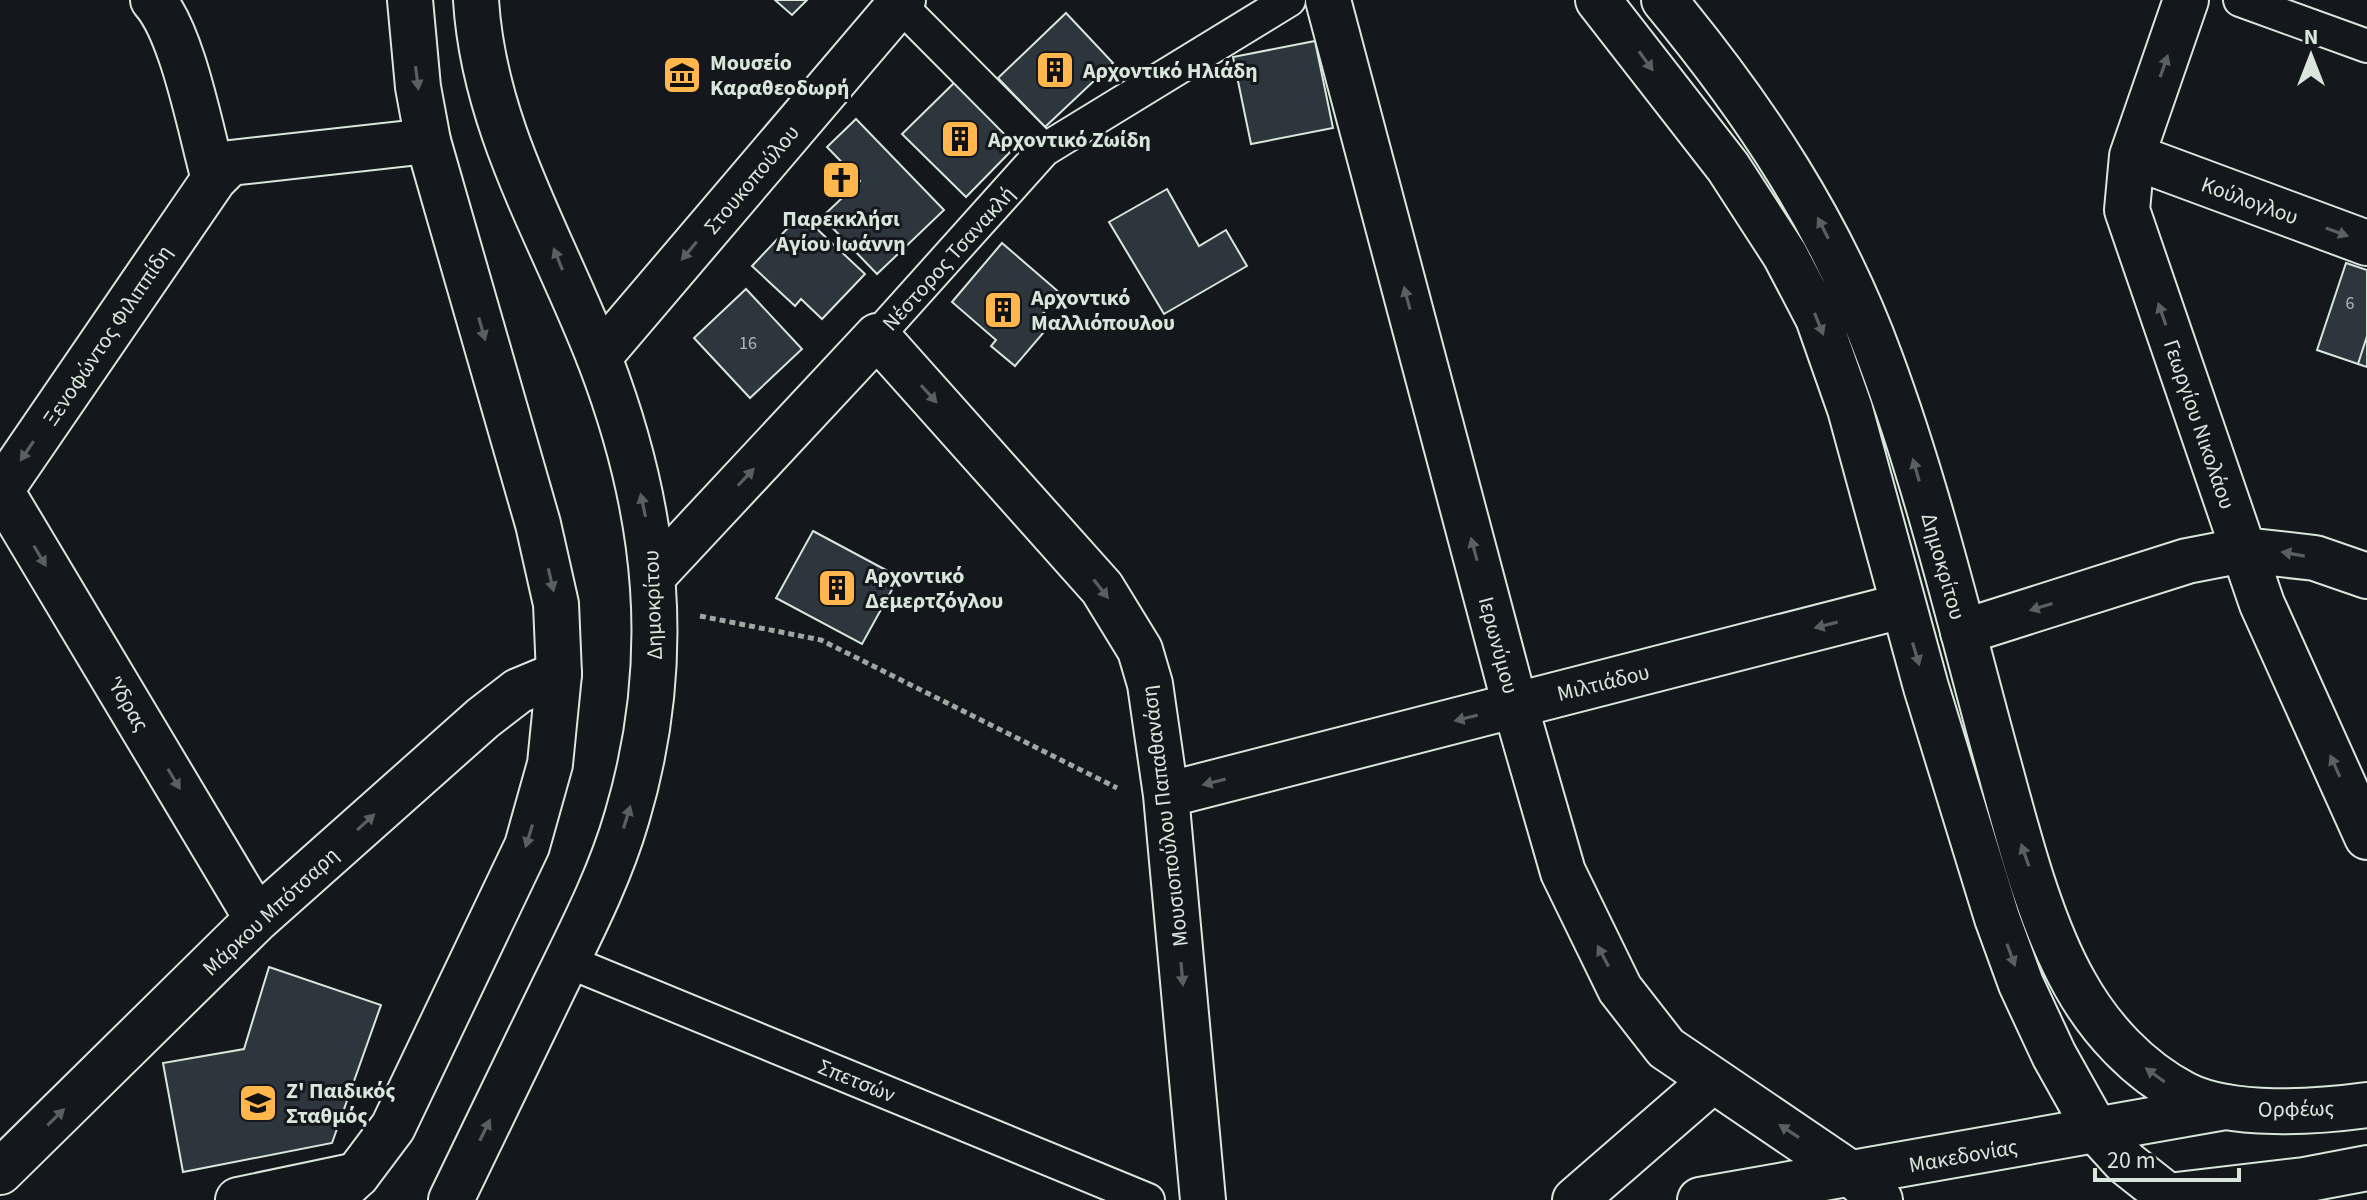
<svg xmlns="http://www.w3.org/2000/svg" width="2367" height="1200" font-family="'Source Sans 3',sans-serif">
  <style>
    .building { fill: #2c363c; stroke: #d8e6dc; stroke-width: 2 }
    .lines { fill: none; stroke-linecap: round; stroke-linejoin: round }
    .pedestrian-casing { stroke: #d8e6dc; stroke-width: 36 }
    .minor-casing { stroke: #d8e6dc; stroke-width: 48 }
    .tertiary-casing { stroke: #d8e6dc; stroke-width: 48 }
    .secondary-casing { stroke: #d8e6dc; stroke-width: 48 }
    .primary-casing { stroke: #d8e6dc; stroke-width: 48 }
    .path { stroke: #9da8a2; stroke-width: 5; stroke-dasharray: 6 4; stroke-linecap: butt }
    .pedestrian { stroke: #14181c; stroke-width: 32 }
    .minor { stroke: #14181c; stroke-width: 44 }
    .tertiary { stroke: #14181c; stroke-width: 44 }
    .secondary { stroke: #14181c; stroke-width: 44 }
    .primary { stroke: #14181c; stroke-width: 44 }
    .oneway { fill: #59605f }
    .labels { text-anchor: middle; stroke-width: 6; stroke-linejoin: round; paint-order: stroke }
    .number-label { font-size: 18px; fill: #adbab4 }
    .poi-label { font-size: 22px; font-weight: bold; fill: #d8e6dc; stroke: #14181c; text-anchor: start }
    .street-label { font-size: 22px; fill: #d8e6dc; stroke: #14181c }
  </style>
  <rect width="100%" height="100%" fill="#14181c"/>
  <path class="building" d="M775 0H807L792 15Z
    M1066 13 1113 63 1045 127 998 78Z
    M1315 41 1333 128 1251 144 1233 57Z
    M954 83 1017 145 966 197 902 134Z
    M856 119 944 210 877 274 822 217 860 181 827 147Z
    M1167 189 1199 246 1226 230 1247 266 1164 314 1109 222Z
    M801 214 865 274 822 319 801 299 795 306 752 266Z
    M1002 243 1060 293 1040 317 1050 325 1015 366 991 346 996 340 952 302Z
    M2346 263 2367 270V336L2358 364 2317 350Z
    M746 289 802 349 750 398 694 338Z
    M2367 336V367L2358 364Z
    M813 531 899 577 862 644 776 598Z
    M269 967 381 1005 332 1143 183 1172 163 1063 244 1049Z"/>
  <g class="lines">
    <defs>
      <path id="pedestrian" d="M2240 0 2367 46
        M899 4 1044 150
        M877 336 1044 150 1289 0
        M567 961 1148 1200"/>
      <path id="minor" d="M153 0C183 33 201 133 214 179
        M2186 0 2132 156 2127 210 2262 604 2367 837
        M2132 156 2367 243
        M599 357 903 0
        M0 489 257 919
        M1 490 214 179 230 163 428 141
        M654 575 877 336 1102 588 1140 650 1150 684 1166 795 1203 1200
        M1963 632 2187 561 2244 550 2315 558 2367 576
        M1166 795 1902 606
        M0 1172 257 919 483 718 518 691 559 674
        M238 1200 357 1175"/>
      <path id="tertiary" d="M1328 0 1515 705 1563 872 1620 989 1666 1048 1853 1175 1880 1200
        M1575 1200 1712 1081"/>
      <path id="secondary" d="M1700 1200 2225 1107"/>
      <path id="primary" d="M1598 0 1728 167 1785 255 1818 318 1850 409 1926 687 1997 918 2021 984 2054 1055 2096 1130 2126 1163 2168 1196 2304 1180 2367 1168
        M1664 0C1755 110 1831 224 1880 358 1928 487 1960 623 1996 755 2016 827 2038 919 2075 984 2100 1029 2138 1070 2184 1094 2231 1118 2316 1112 2367 1105
        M330 1200 357 1175 393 1127 527 846 550 764 559 674 556 604 538 524 428 141 418 87 410 0
        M451 1200C485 1129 520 1058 554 987 581 932 610 876 627 817 674 659 658 512 600 360 554 240 484 131 476 0"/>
    </defs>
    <use href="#pedestrian" class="pedestrian-casing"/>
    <use href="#minor" class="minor-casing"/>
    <use href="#tertiary" class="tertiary-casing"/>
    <use href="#secondary" class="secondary-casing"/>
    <use href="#primary" class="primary-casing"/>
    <path class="path" d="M700 616 821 640 1117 788"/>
    <use href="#pedestrian" class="pedestrian"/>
    <use href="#minor" class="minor"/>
    <use href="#tertiary" class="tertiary"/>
    <use href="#secondary" class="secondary"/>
    <use href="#primary" class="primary"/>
  </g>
  <defs><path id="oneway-solid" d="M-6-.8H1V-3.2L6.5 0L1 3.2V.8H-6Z" transform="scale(2)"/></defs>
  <g class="oneway">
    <use href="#oneway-solid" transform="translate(1646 61) rotate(54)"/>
    <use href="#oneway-solid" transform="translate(2164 66) rotate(-71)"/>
    <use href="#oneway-solid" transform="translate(417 78) rotate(83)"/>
    <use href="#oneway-solid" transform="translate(1823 228) rotate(-117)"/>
    <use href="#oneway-solid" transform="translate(2337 232) rotate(20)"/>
    <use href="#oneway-solid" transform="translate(689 251) rotate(130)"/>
    <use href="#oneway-solid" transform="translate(558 259) rotate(-112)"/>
    <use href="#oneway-solid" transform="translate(1407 298) rotate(-105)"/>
    <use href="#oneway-solid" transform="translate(2162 314) rotate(-109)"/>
    <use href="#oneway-solid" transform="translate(1819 324) rotate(68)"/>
    <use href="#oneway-solid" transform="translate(482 329) rotate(74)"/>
    <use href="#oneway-solid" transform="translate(929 394) rotate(48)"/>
    <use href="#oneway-solid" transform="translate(27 451) rotate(124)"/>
    <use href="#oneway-solid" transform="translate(1916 470) rotate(-106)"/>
    <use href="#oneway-solid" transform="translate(746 477) rotate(-47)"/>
    <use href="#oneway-solid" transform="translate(643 505) rotate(-102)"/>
    <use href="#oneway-solid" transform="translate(1474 549) rotate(-105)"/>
    <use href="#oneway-solid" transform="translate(2293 554) rotate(-170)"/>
    <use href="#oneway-solid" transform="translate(40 556) rotate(59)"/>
    <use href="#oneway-solid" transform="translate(551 580) rotate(77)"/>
    <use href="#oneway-solid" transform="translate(1101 589) rotate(52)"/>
    <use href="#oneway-solid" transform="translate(2041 607) rotate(163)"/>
    <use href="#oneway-solid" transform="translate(1826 625) rotate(166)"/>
    <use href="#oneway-solid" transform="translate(1916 654) rotate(73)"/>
    <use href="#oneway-solid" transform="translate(1466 718) rotate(166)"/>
    <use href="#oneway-solid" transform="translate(2335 766) rotate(-114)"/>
    <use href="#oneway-solid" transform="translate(174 779) rotate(59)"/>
    <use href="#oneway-solid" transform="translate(1214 782) rotate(166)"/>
    <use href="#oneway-solid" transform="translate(627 817) rotate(-73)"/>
    <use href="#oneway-solid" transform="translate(366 822) rotate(-42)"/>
    <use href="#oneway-solid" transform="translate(529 836) rotate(107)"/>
    <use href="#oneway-solid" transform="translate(2025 855) rotate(-109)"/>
    <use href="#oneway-solid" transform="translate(2011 955) rotate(70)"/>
    <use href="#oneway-solid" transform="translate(1603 956) rotate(-118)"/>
    <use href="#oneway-solid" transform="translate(1182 974) rotate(85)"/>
    <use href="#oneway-solid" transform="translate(2155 1075) rotate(-144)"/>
    <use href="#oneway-solid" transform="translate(56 1117) rotate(-44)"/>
    <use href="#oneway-solid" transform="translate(485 1130) rotate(-64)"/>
    <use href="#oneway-solid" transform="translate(1789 1131) rotate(-147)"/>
  </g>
  <defs>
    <symbol id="building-square" viewBox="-11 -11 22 22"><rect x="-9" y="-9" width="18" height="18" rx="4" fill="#ffb74d" stroke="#14181c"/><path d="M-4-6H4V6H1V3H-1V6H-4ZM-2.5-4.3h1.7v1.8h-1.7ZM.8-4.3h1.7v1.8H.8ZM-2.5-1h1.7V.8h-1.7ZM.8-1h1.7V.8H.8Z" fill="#111"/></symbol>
    <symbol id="museum-square" viewBox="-11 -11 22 22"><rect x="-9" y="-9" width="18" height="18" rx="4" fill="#ffb74d" stroke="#14181c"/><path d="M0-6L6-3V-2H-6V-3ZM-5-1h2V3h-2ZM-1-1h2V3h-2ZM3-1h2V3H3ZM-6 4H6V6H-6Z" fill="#111"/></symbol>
    <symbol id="church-square" viewBox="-11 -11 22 22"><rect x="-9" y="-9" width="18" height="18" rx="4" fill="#ffb74d" stroke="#14181c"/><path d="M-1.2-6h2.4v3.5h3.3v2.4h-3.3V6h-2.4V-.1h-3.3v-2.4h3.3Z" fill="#111"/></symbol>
    <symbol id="school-square" viewBox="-11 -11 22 22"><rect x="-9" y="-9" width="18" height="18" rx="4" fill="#ffb74d" stroke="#14181c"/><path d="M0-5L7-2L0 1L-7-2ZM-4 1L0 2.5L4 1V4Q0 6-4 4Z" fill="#111"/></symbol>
  </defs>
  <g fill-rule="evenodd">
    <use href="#building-square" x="1033" y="48" width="44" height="44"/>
    <use href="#museum-square" x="660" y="53" width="44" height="44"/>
    <use href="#building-square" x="938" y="117" width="44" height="44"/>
    <use href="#church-square" x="819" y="158" width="44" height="44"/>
    <use href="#building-square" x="981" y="288" width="44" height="44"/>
    <use href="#building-square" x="815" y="566" width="44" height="44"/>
    <use href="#school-square" x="236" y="1081" width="44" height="44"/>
  </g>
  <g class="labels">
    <g class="number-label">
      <text x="2350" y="309">6</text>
      <text x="748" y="349">16</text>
    </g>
    <g class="poi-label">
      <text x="710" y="70">Μουσείο<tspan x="710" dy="25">Καραθεοδωρή</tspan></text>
      <text x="1083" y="78">Αρχοντικό Ηλιάδη</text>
      <text x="988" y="147">Αρχοντικό Ζωίδη</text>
      <text x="841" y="226" text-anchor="middle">Παρεκκλήσι<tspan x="841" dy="25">Αγίου Ιωάννη</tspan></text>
      <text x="1031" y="305">Αρχοντικό<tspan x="1031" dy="25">Μαλλιόπουλου</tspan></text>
      <text x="865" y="583">Αρχοντικό<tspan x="865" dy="25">Δεμερτζόγλου</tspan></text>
      <text x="286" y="1098">Ζ' Παιδικός<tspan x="286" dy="25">Σταθμός</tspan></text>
    </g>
    <g class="street-label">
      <text transform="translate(751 179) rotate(-50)" y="8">Στουκοπούλου</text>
      <text transform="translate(2250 200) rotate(20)" y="8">Κούλογλου</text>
      <text transform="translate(948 258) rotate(-48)" y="8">Νέστορος Τσανακλή</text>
      <text transform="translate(107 335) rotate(-56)" y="8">Ξενοφώντος Φιλιππίδη</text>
      <text transform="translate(2200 424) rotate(71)" y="8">Γεωργίου Νικολάου</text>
      <text transform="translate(1944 566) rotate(74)" y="8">Δημοκρίτου</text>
      <text transform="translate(652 605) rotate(-92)" y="8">Δημοκρίτου</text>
      <text transform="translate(1499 645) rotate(75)" y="8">Ιερωνύμου</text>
      <text transform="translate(1603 682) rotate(-14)" y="8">Μιλτιάδου</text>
      <text transform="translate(129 704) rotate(59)" y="8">Ύδρας</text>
      <text transform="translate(1164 816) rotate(-97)" y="8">Μουσιοπούλου Παπαθανάση</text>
      <text transform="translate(270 911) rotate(-43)" y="8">Μάρκου Μπότσαρη</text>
      <text transform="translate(857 1080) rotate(22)" y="8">Σπετσών</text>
      <text transform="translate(2296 1108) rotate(-1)" y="8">Ορφέως</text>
      <text transform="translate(1963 1155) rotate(-10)" y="8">Μακεδονίας</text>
    </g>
  </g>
  <g transform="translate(2311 56)" stroke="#14181c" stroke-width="6" paint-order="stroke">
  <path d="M0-6L14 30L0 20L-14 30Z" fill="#d8e6dc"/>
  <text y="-12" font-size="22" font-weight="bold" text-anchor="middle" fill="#d8e6dc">N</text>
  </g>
  <path d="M2095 1168v12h144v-12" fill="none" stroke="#d8e6dc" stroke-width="4"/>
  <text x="2107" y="1168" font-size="24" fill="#d8e6dc" stroke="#14181c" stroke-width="6" paint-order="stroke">20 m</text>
</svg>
